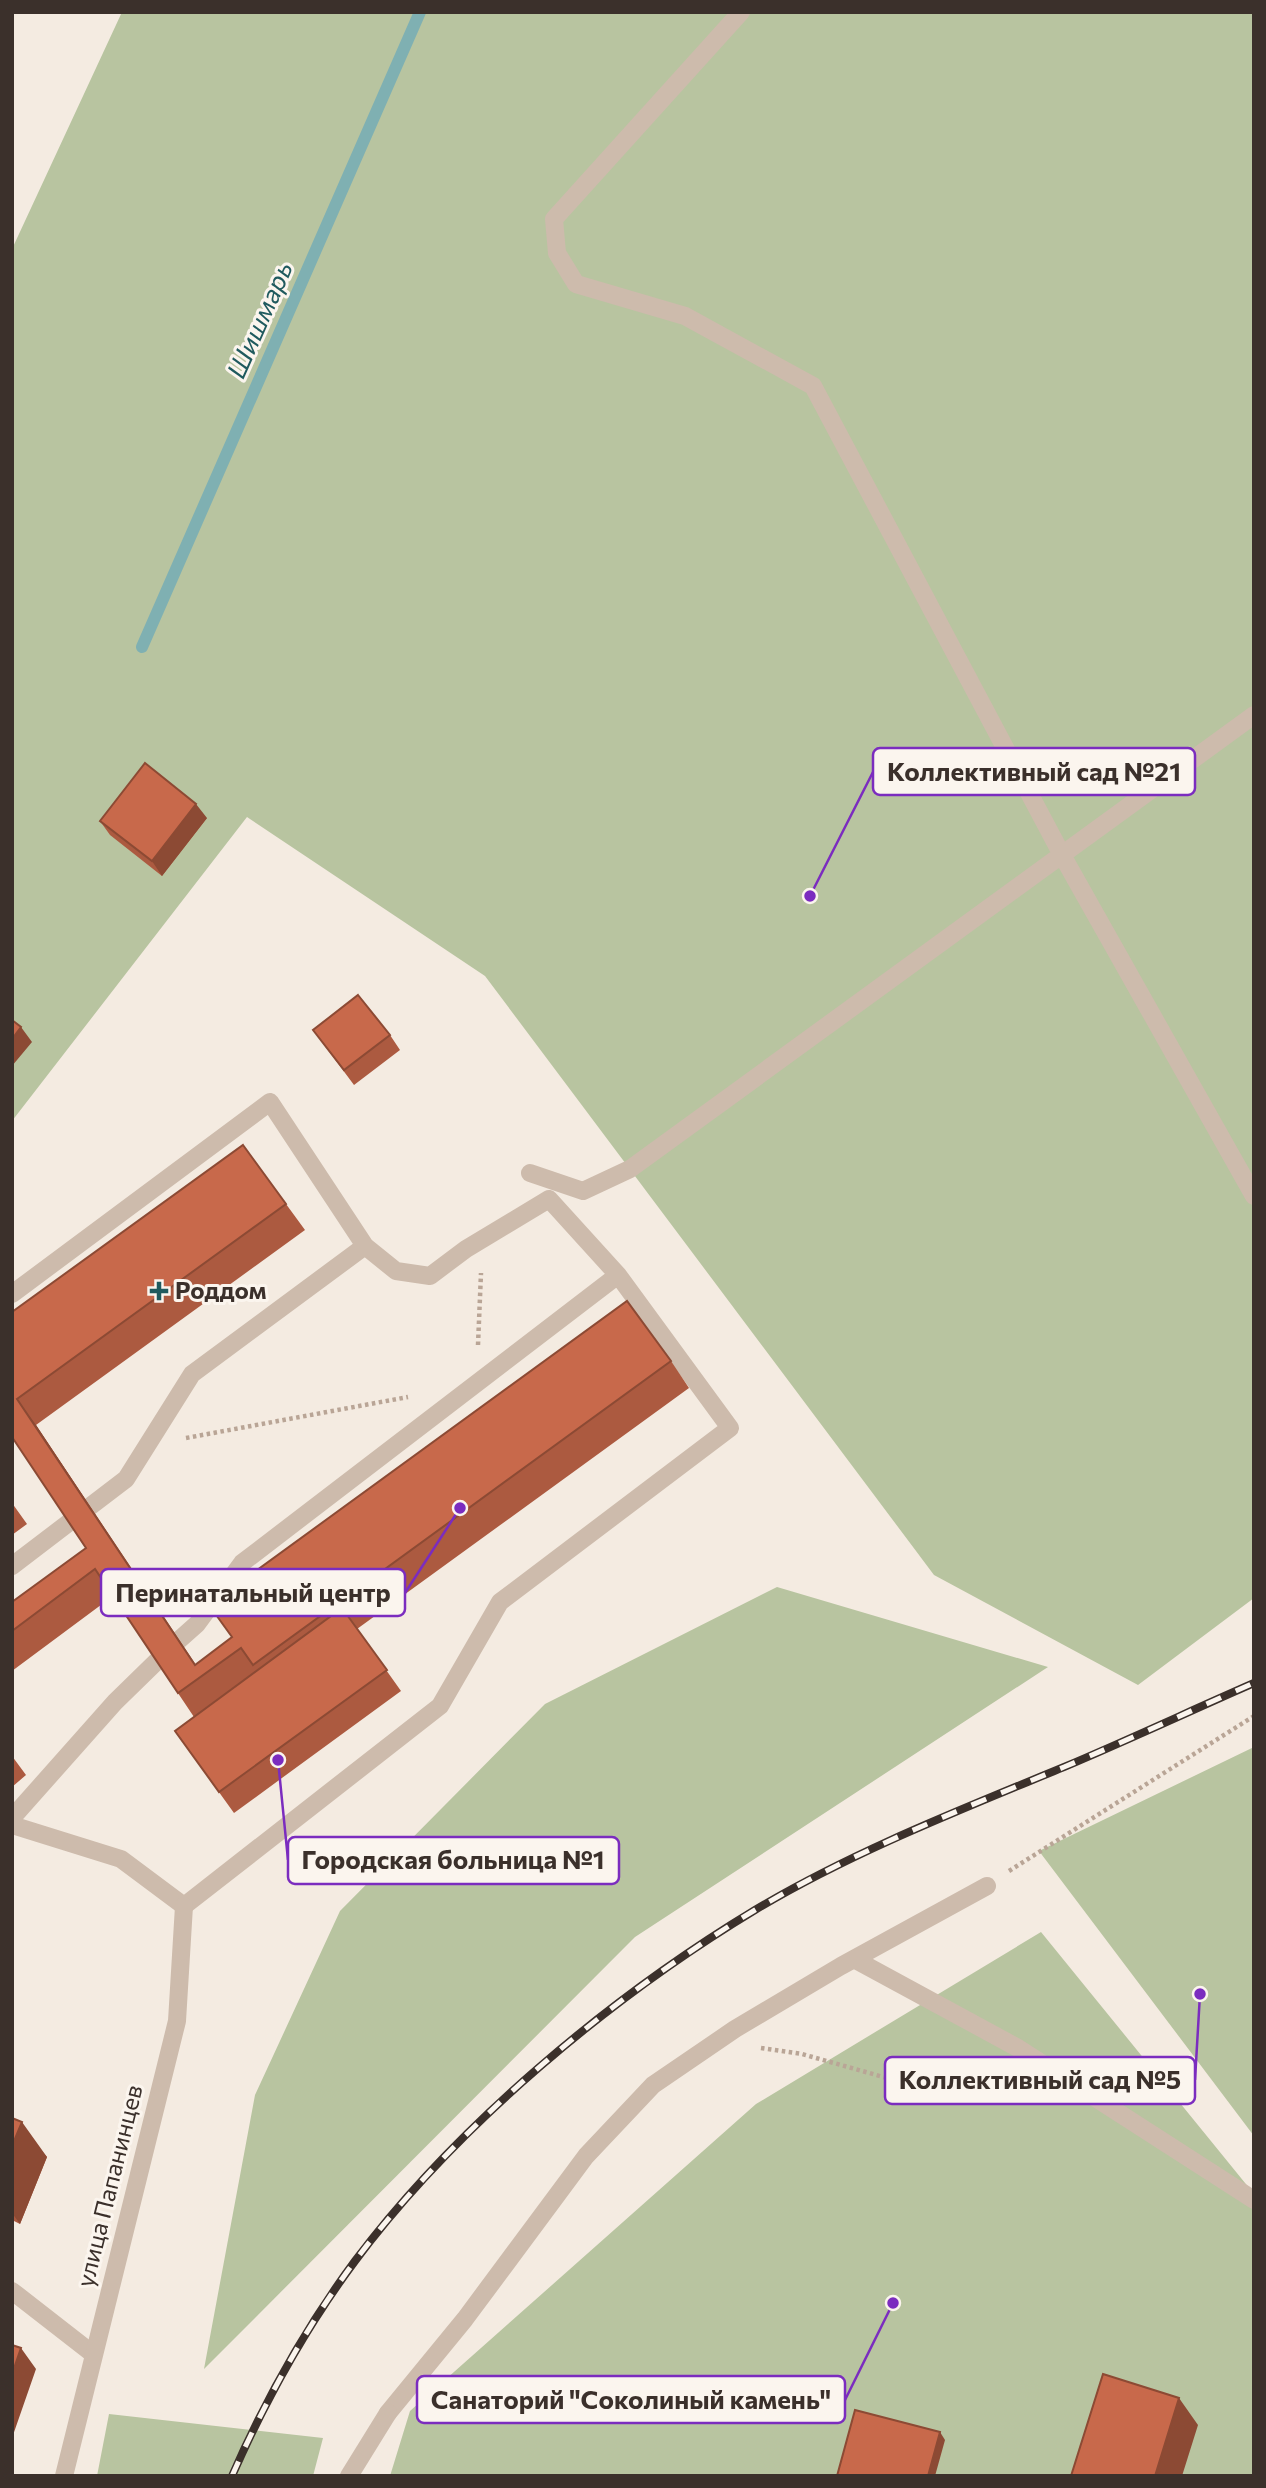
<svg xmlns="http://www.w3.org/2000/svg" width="1266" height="2488" font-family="Commissioner,sans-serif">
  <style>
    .green { fill: #b8c4a0 }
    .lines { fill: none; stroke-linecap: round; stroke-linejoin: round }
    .stream { stroke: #7fb0b2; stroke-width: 12 }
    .path { stroke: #b9a596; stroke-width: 4.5; stroke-dasharray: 3.5 3.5; stroke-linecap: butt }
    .lane { stroke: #cdbbac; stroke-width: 18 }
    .street { stroke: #cdbbac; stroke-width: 18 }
    .rail-casing { stroke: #3b302b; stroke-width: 8 }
    .rail { stroke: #fbf5ee; stroke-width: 5; stroke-dasharray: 16; stroke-linecap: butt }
    .wall { fill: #ac5a40 }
    .shaded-wall { fill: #8c4a34 }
    .building { fill: #c8694b; stroke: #8c4a34; stroke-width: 2 }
    .poi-dot { fill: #1f5a5e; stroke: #fbf5ee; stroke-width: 2.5 }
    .labels { text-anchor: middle; stroke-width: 6; stroke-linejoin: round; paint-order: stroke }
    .poi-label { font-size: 24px; font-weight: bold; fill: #3b302b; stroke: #fbf5ee; text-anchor: start }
    .street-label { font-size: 24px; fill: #3b302b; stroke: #fbf5ee }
    .water-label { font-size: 26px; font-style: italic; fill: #1f5a5e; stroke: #fbf5ee }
    .leader { fill: none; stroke: #7b2cbf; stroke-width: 2.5 }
    .callout-dot { fill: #7b2cbf; stroke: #fbf5ee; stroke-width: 2.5 }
    .callout { fill: #fbf5ee; stroke: #7b2cbf; stroke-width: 2.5 }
    .callout-label { font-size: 26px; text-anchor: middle; font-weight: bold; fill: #3b302b }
  </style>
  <rect width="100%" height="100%" fill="#f4ebe1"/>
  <path class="green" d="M122 12H1254V1598L1138 1685 934 1575 485 976 247 817 12 1121V249Z
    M777 1587 1048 1667 635 1937 204 2369 255 2095 340 1911 545 1704Z
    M1254 1747V2136L1039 1851Z
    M1041 1932 1254 2194V2476H390L410 2411 756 2104Z
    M109 2414 323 2438 313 2476H97Z"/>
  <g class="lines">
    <path class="stream" d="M142 647 420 12"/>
    <path class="path" d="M478 1345 481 1273
      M186 1438 408 1397
      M1009 1871 1254 1716
      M761 2048 802 2054 894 2080 988 2082 1031 2092"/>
    <path class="lane" d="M741 12 554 219 557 253 576 284 685 316 813 386 1062 855 1254 1196
      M530 1173 583 1191 630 1169 1254 715
      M12 1294 270 1102 365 1246 396 1271 430 1276 466 1249 549 1199 618 1275 730 1428 500 1602 440 1706 184 1906 121 1859 12 1825
      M12 1566 126 1479 192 1374 365 1246
      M179 1640 197 1624 242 1563 618 1275
      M12 1818 115 1702 157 1661
      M854 1959 1018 2048 1254 2200
      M12 2291 93 2354
      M388 2413 465 2319 586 2156 653 2085 735 2029 841 1966 987 1886"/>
    <path class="street" d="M64 2476 177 2021 184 1906
      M349 2476 388 2413"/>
    <defs>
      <path id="rail" d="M232 2476C265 2401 306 2327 355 2261 456 2126 611 1997 755 1910 852 1852 960 1810 1064 1767 1128 1740 1190 1711 1254 1683"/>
    </defs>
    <use href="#rail" class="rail-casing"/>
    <use href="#rail" class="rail"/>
  </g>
  <path class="wall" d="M207 818 162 876 110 835 100 821Z
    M313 1030 390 1035 400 1050 354 1085Z
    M286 1204 305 1230 36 1425 196 1665 671 1361 689 1388 357 1629 401 1691 234 1813 175 1731 194 1717 113 1596 12 1671V1602L86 1548 15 1440 12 1442V1312Z
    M12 1503 27 1524 12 1535Z
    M12 1756 26 1775 12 1787Z
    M12 2118 47 2157 20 2224 12 2220Z"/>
  <path class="shaded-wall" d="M196 804 207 818 162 876 152 861Z
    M21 1027 32 1042 12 1066V1039Z
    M17 1399 36 1425 202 1676Z
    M22 2122 47 2157 20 2224 12 2213V2146Z
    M21 2348 36 2369 12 2438V2374Z
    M1179 2398 1198 2425 1182 2476H1155Z
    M940 2432 945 2440 935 2476H928Z"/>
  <path class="building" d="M145 763 196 804 152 861 100 821Z
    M358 995 390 1035 344 1070 313 1030Z
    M12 1020 21 1027 12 1039Z
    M243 1145 286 1204 17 1399 195 1665 232 1637 209 1605 627 1301 671 1361 253 1665 241 1648 178 1693 95 1569 12 1631V1602L86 1548 12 1437V1312Z
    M342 1608 387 1670 219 1792 175 1731Z
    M12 2118 22 2122 12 2146Z
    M12 2345 21 2348 12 2374Z
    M1103 2374 1179 2398 1155 2476H1071Z
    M855 2410 940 2432 928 2476H837Z"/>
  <path class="poi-dot" d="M155.5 1280.5h7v7h7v7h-7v7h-7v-7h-7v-7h7z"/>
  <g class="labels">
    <g class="poi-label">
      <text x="175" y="1299">Роддом</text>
    </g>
    <g class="street-label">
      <text transform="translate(110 2186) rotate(-76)" y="8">улица Папанинцев</text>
    </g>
    <g class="water-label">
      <text transform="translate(260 320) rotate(-66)" y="9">Шишмарь</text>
    </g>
  </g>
  <path class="leader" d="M810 896L873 772M460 1508L405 1593M278 1760L288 1860M1200 1994L1195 2080M893 2303L845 2400"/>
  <g class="callout-dot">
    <circle cx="810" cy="896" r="7"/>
    <circle cx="460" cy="1508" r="7"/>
    <circle cx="278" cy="1760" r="7"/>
    <circle cx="1200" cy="1994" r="7"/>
    <circle cx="893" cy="2303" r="7"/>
  </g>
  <g class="callout">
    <rect x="873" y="748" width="322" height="47" rx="7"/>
    <rect x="101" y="1569" width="304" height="47" rx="7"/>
    <rect x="288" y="1837" width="331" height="47" rx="7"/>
    <rect x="885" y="2057" width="310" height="47" rx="7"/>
    <rect x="417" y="2376" width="428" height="47" rx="7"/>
  </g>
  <g class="callout-label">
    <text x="1034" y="781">Коллективный сад №21</text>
    <text x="253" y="1602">Перинатальный центр</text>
    <text x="453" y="1869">Городская больница №1</text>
    <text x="1040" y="2089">Коллективный сад №5</text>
    <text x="631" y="2409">Санаторий "Соколиный камень"</text>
  </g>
  <rect width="1266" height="2488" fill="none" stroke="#3b302b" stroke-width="28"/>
</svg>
